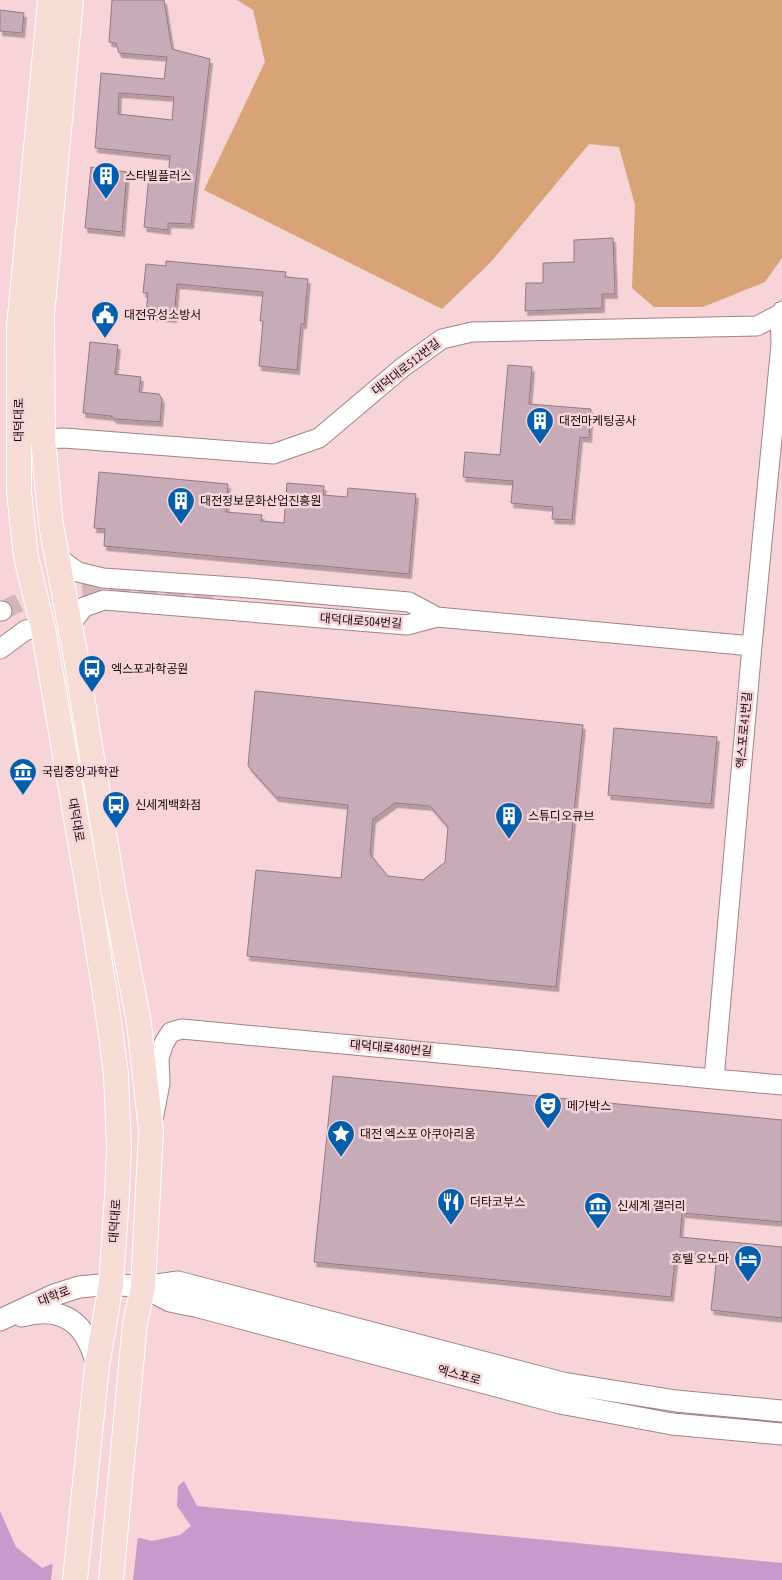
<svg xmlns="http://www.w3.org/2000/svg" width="782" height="1580" font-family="'PT Sans Narrow','Noto Sans KR',sans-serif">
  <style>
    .forest { fill: #d8a377 }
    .water { fill: #c89acb }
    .pier { fill: #f7d4d7 }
    .building { fill: #c8abb8; stroke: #937784; fill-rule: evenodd; filter: url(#shadow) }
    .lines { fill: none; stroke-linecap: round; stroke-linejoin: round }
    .tertiary-tunnel { stroke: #d5b6b8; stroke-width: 19; stroke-dasharray: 19 9; stroke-linecap: butt }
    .tertiary-casing { stroke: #a38386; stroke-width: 21 }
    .secondary-casing { stroke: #a38386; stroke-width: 23 }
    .primary-casing { stroke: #fff; stroke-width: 26 }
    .tertiary { stroke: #fff; stroke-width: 19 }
    .secondary { stroke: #fff; stroke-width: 21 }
    .primary { stroke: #f7ddd5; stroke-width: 24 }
    .labels { text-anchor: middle; stroke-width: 5; stroke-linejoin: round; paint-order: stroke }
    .poi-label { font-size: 12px; fill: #13090a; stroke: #f7d4d7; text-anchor: start }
    .street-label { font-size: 12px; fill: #13090a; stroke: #f7d4d7 }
  </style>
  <defs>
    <filter id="shadow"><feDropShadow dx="2.5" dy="4.5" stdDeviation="0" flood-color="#0004"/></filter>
  </defs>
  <rect width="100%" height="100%" fill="#f7d4d7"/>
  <path class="forest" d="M237 0H782V258L765 282 703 307H654L632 288 635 205 619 147 589 144 491 262 442 309 204 190 265 62 253 10Z"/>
  <path class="water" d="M184 1481 197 1506 782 1563V1580H0V1511L16 1547 42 1568 90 1548 140 1538 152 1541 180 1535 191 1526 177 1506 178 1486Z"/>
  <path class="pier" d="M138 1536 133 1580H51L53 1560 89 1545Z"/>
  <path class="building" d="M112 0H164L172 49 210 59 191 224 168 223V230L144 227 149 176 168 178 170 156 95 148 101 73 164 79 167 57 119 53 116 43 109 42ZM119 93 174 97 172 120 118 114Z
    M0 10 24 13 22 33 0 31Z
    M91 167 127 172 122 232 85 228Z
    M613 238 615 294H602V308L525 311 526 283H543V263L574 262V240Z
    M166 261 286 272 285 277 308 279 304 324H301L297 370 259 366 263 321H260L263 292 177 284 174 318 146 315 148 293H143L146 264 166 266Z
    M90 342 118 345 115 374 141 377 139 392 159 394 162 399 160 422 115 419 111 416 83 413Z
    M508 365 532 367 529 404 591 409 589 438 580 437 572 520 552 519 553 507 511 503 513 481 463 477 465 452 500 455Z
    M99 472 228 484 226 512 262 515 261 521 284 523 287 483 324 486 323 495 347 497 348 488 416 494 409 574 104 546 105 529 94 528Z
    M255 691 583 725 556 987 247 956 256 870 341 878 348 805 276 797 248 766ZM395 803 430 806 448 827 445 862 423 880 388 876 370 854 373 819Z
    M614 728 717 737 711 804 608 795Z
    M333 1076 782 1120V1222L682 1213 680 1237 782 1247V1318L711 1310 717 1256 676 1252 671 1297 314 1262Z"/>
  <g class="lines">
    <path class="tertiary-tunnel" d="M2 611 24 600 51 592 84 589 214 600"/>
    <defs>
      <path id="tertiary" d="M780 314 781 344 752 646 714 1079 782 1085
        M43 439 64 438 273 454 319 438 403 367 442 339 472 332 757 326 780 314 782 311
        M57 557 78 572 103 578 249 588 409 602 437 617
        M0 611H2
        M70 625 84 607 104 600 407 625 437 617 752 646
        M0 649 26 630 43 628
        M154 1115 160 1083 159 1058 164 1043 171 1032 182 1029 714 1079"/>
      <path id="secondary" d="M143 1287 170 1301 199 1307 560 1403 672 1424 782 1434
        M22 1316C51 1308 76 1314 89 1343 93 1350 95 1358 97 1366
        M0 1320 54 1295 79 1287 111 1284 143 1287 178 1282 563 1383 676 1401 782 1411"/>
      <path id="primary" d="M50 0 19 327V492L26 557 43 628 87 882 107 1007 116 1074 119 1148 117 1195 111 1284 97 1366 75 1580
        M71 0 42 315 43 439 51 525 75 652 113 888 139 1023 151 1131 143 1287 135 1323 111 1580"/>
    </defs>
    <use href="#tertiary" class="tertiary-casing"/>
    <use href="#secondary" class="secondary-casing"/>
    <use href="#primary" class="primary-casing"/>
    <use href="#tertiary" class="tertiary"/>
    <use href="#secondary" class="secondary"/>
    <use href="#primary" class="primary"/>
  </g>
  <defs>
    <symbol id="building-pin" viewBox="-11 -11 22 30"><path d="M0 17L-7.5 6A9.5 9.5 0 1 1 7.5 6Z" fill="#045eab" stroke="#f7d4d7"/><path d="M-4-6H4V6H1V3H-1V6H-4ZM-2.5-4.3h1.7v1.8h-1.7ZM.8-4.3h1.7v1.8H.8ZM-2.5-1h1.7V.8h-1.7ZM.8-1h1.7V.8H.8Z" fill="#fff"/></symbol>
    <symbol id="civic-pin" viewBox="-11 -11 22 30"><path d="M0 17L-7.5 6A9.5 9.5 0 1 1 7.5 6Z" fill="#045eab" stroke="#f7d4d7"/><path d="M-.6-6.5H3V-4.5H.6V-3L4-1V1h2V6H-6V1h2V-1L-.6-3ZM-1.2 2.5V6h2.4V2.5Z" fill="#fff"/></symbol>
    <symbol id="bus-pin" viewBox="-11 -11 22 30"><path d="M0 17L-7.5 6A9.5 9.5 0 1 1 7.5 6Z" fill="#045eab" stroke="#f7d4d7"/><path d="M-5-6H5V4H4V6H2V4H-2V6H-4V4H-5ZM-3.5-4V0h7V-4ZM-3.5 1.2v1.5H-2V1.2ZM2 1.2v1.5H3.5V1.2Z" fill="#fff"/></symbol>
    <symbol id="museum-pin" viewBox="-11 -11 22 30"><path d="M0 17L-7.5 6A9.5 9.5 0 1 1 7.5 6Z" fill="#045eab" stroke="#f7d4d7"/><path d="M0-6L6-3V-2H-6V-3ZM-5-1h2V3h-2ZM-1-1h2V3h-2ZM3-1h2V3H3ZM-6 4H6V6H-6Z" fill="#fff"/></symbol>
    <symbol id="theatre-pin" viewBox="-11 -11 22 30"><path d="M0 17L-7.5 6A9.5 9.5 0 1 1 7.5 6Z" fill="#045eab" stroke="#f7d4d7"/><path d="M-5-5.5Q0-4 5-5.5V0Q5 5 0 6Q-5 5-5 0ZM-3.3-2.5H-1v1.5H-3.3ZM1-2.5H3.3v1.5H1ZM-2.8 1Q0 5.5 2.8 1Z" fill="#fff"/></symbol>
    <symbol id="sight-pin" viewBox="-11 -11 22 30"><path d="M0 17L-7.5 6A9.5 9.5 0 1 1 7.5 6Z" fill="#045eab" stroke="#f7d4d7"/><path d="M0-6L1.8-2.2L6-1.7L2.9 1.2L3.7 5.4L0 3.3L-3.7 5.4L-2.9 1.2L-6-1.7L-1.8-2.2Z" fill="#fff"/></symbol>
    <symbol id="restaurant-pin" viewBox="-11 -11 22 30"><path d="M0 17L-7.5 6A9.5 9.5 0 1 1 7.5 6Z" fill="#045eab" stroke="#f7d4d7"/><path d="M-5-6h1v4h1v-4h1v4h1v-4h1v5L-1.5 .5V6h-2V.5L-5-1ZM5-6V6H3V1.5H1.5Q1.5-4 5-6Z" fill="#fff"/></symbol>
    <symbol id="hotel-pin" viewBox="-11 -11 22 30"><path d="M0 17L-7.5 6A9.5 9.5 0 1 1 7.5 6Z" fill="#045eab" stroke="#f7d4d7"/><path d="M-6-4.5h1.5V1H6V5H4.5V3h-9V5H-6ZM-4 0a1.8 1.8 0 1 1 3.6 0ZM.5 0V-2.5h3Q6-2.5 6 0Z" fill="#fff"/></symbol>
  </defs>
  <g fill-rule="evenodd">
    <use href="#building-pin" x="90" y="160" width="32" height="43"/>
    <use href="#civic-pin" x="89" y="299" width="32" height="43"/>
    <use href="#building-pin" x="524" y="405" width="32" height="43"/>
    <use href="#building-pin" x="165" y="485" width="32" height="43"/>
    <use href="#bus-pin" x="76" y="653" width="32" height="43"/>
    <use href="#museum-pin" x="7" y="756" width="32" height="43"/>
    <use href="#bus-pin" x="100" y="789" width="32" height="43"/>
    <use href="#building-pin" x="493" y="800" width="32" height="43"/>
    <use href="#theatre-pin" x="532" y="1090" width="32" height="43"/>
    <use href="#sight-pin" x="325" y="1118" width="32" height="43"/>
    <use href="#restaurant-pin" x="435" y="1186" width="32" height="43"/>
    <use href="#museum-pin" x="582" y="1190" width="32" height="43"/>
    <use href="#hotel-pin" x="732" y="1243" width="32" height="43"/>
  </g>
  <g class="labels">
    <g class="poi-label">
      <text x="125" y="180">스타빌플러스</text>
      <text x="124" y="319">대전유성소방서</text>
      <text x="559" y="425">대전마케팅공사</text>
      <text x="200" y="505">대전정보문화산업진흥원</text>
      <text x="111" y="673">엑스포과학공원</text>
      <text x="42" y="776">국립중앙과학관</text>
      <text x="135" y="809">신세계백화점</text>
      <text x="528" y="820">스튜디오큐브</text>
      <text x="567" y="1110">메가박스</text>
      <text x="360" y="1138">대전 엑스포 아쿠아리움</text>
      <text x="470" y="1206">더타코부스</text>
      <text x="617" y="1210">신세계 갤러리</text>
      <text x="729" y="1263" text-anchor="end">호텔 오노마</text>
    </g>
    <g class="street-label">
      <text transform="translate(406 367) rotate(-38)" y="4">대덕대로512번길</text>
      <text transform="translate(19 420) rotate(-90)" y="4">대덕대로</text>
      <text transform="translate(361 621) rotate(4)" y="4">대덕대로504번길</text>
      <text transform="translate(744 730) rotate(-85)" y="4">엑스포로41번길</text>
      <text transform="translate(76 820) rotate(80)" y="4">대덕대로</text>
      <text transform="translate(391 1048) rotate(5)" y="4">대덕대로480번길</text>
      <text transform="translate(115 1221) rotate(-86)" y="4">대덕대로</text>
      <text transform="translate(54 1296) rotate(-21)" y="4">대학로</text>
      <text transform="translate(459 1375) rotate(15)" y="4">엑스포로</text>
    </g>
  </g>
</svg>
